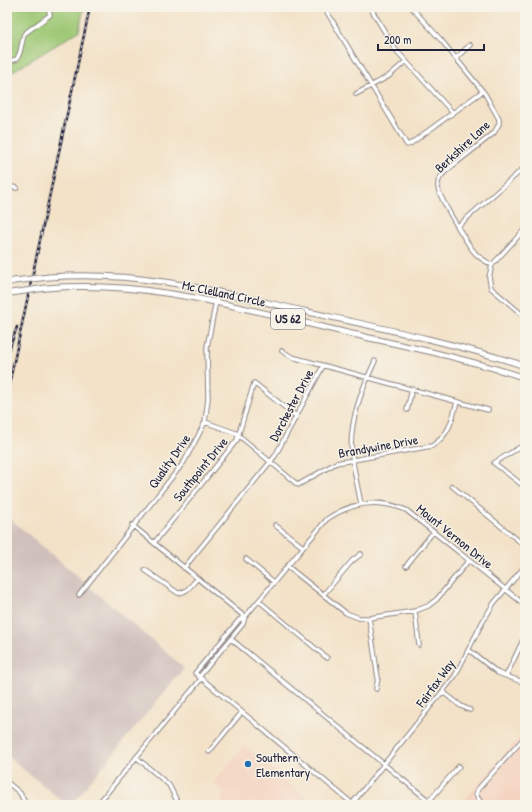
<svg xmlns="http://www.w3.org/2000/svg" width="532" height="812" font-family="'Patrick Hand',sans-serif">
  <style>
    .built { fill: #f4d3c0 }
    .industrial { fill: #d0c0bc }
    .green { fill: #9dc773; stroke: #607457 }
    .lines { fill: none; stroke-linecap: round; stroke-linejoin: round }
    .minor-casing { stroke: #8a8282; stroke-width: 5.5 }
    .highway-casing { stroke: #8a8282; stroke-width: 7 }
    .minor { stroke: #fff; stroke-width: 3.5 }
    .highway { stroke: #fff; stroke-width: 5 }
    .rail-casing { stroke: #22223b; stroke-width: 2.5 }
    .rail { stroke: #f7f3e8; stroke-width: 1; stroke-dasharray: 3; stroke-linecap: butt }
    .highway-bridge-casing { stroke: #8a8282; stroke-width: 7; stroke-linecap: butt }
    .highway-bridge { stroke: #fff; stroke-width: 5 }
    .poi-dot { fill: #1f6fb2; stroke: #f7f3e8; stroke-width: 1.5 }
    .labels { text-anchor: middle; stroke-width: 3; stroke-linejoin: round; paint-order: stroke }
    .shield { fill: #f7f3e8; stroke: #62616f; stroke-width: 1 }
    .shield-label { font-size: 12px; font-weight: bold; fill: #22223b }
    .street-label { font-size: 13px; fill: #22223b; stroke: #f7f3e8 }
    .poi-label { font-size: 13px; fill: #22223b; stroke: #f7f3e8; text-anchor: start }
  </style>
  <rect width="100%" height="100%" fill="#f7f3e8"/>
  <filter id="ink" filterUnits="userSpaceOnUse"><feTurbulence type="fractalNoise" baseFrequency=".025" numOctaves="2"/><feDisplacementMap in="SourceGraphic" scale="8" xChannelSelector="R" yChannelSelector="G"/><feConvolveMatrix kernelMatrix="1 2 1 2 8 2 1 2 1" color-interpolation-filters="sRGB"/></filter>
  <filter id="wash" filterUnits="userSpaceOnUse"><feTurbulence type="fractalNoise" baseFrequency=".012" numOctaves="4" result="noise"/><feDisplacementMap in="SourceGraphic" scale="16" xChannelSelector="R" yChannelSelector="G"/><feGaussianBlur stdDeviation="0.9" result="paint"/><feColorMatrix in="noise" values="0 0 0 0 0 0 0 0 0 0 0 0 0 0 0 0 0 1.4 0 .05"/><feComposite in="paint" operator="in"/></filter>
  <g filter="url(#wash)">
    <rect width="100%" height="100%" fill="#f3e2c8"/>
    <path class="built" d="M525 731V805H473L465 799Z
      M244 746 315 805H220L224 792 213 783Z"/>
    <path class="industrial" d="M7 516 184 668 71 805H67L7 756Z"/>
    <path class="green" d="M7 7H84L79 31 7 75Z"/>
  </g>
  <g filter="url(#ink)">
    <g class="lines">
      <defs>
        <path id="minor" d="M324 7 407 145 410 144 483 91
          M370 7 395 49 453 113
          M411 7 441 40 485 94 499 119V124L494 133 446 171C441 176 437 180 438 187 438 196 469 247 476 254 481 259 487 262 492 265
          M456 58 470 45
          M7 62 17 59 20 52 24 34 50 15 48 7
          M356 94 389 76 406 61
          M7 186 17 188
          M458 226 525 167
          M525 229 492 265 489 277 491 288 525 317
          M282 351 292 357 488 410
          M407 410 412 389
          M205 422 236 433 298 485 336 463 432 446C449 435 452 421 457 402
          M525 444 494 463 525 487
          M452 486 525 546
          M361 504C358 488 354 472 352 455 348 424 362 389 375 361
          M132 525 245 617
          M275 525 303 547
          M154 543 237 440 254 383 296 416
          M246 559 274 582
          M287 566 346 613 359 618H369L415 611 428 606 437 599 469 560
          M406 566 434 531
          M184 568 275 456 323 366
          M145 570 178 593C187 593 191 585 197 579
          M79 595 184 462 198 436 205 422 208 399 207 347 218 291
          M323 595 352 561 361 554
          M259 601 327 658
          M415 611 419 645
          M245 617 239 620 195 673 354 805
          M369 618 378 678 376 689
          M231 639 429 801 459 766
          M469 650 498 673 525 683
          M506 676 525 636
          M199 677 243 624 245 617 327 519C352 502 378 498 406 510L525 605
          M443 692 461 706 470 710
          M209 752 242 712
          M136 757 169 785 179 805
          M7 782 20 793 26 805
          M97 805 201 679
          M351 805 455 676 482 623 494 603 525 566
          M484 805 479 800 476 794 478 789 525 737"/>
        <path id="highway" d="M49 277C141 270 219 292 308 312 381 328 454 343 525 366
          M7 283 14 281
          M46 288C148 280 237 307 335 330 398 345 463 357 525 378"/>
      </defs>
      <use href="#minor" class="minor-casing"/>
      <use href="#highway" class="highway-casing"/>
      <use href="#minor" class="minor"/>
      <use href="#highway" class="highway"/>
      <defs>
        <path id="rail" d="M7 355 17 327
          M7 394 90 7"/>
      </defs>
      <use href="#rail" class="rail-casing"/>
      <use href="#rail" class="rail"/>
      <defs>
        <path id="highway-bridge" d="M14 281 49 277
          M11 293 46 288"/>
      </defs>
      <use href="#highway-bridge" class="highway-bridge-casing"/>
      <use href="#highway-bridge" class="highway-bridge"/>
    </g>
  </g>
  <circle class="poi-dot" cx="248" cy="764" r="4"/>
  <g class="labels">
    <rect class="shield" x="271" y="309" width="34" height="20" rx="3"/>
    <g class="shield-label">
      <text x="288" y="323">US 62</text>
    </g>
    <g class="street-label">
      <text transform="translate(462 146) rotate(-43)" y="5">Berkshire Lane</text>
      <text transform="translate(224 293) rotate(12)" y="5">Mc Clelland Circle</text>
      <text transform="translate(291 405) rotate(-62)" y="5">Dorchester Drive</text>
      <text transform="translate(378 446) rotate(-10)" y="5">Brandywine Drive</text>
      <text transform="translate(169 461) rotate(-55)" y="5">Quality Drive</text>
      <text transform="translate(200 469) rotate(-51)" y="5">Southpoint Drive</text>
      <text transform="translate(455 536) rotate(39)" y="5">Mount Vernon Drive</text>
      <text transform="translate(435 683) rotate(-54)" y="5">Fairfax Way</text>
    </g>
    <g class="poi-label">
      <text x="256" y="762">Southern<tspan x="256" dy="15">Elementary</tspan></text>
    </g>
  </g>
  <rect width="532" height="812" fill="none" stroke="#f7f3e8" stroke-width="24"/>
  <path d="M378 44v6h106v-6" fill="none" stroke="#22223b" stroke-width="2"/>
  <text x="384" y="44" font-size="12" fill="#22223b" stroke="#f7f3e8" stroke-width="3" paint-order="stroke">200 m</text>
</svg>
